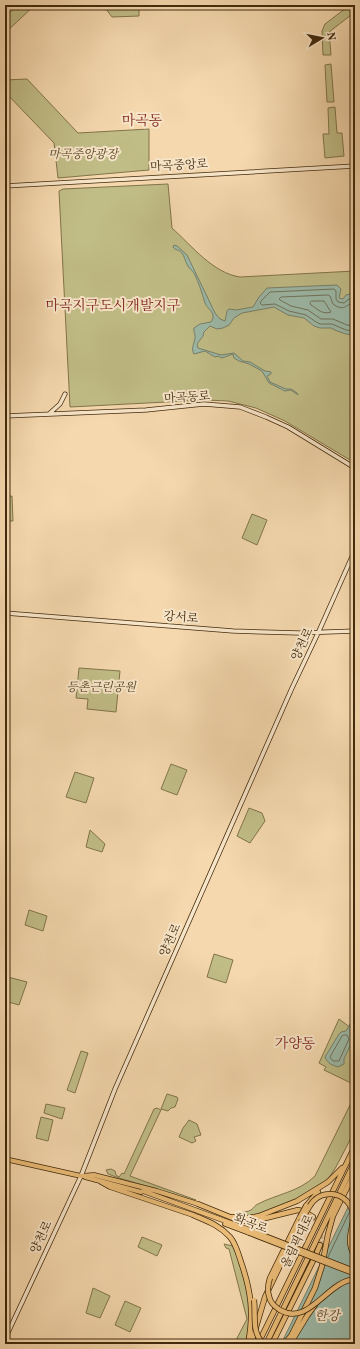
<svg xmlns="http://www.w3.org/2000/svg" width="360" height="1349" font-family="Vollkorn,'Noto Serif KR',serif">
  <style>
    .green { fill: #c1bd87; stroke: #82744a }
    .water { fill: #9cbaa9; stroke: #78806a }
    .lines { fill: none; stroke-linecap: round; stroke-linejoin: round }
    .shore { stroke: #6f725a; stroke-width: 1 }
    .trunk-tunnel { stroke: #d1b58e; stroke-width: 4.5; stroke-dasharray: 4.5 2; stroke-linecap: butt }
    .secondary-casing { stroke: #422a0c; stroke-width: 5 }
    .primary-casing { stroke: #422a0c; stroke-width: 5.5 }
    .trunk-casing { stroke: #422a0c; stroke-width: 6 }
    .secondary { stroke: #f8e6ca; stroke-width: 3.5 }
    .primary { stroke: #eabc77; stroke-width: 4 }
    .trunk { stroke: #eabc77; stroke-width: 4.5 }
    .primary-bridge-casing { stroke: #422a0c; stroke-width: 5.5; stroke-linecap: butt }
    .trunk-bridge-casing { stroke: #422a0c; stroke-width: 6; stroke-linecap: butt }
    .primary-bridge { stroke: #eabc77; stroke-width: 4 }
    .trunk-bridge { stroke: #eabc77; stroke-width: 4.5 }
    .labels { text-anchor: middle; stroke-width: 4; stroke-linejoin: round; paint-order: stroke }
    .park-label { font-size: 12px; font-style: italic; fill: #5b4725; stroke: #f8e6ca }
    .street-label { font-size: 12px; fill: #422a0c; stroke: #f8e6ca }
    .water-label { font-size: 13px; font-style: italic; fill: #584e33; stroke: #f8e6ca }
    .quarter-label { font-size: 14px; fill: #7a1f14; stroke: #f8e6ca }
  </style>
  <rect width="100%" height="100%" fill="#f5d8ae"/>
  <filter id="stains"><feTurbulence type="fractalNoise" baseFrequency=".005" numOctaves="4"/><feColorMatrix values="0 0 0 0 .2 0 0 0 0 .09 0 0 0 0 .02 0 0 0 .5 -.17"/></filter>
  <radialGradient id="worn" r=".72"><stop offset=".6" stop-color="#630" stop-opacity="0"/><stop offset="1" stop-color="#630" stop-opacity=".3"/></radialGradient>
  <path class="green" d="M18 5H35L5 33V17Z
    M103 5H139V16L112 17Z
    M350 5H355V12L329 32 331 55H323L322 31 325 24Z
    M331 64 334 102H327L325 65Z
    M27 79 78 133 149 129V170L58 178 54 143 5 92V80Z
    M335 107 337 133H342L344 156 325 158 323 134H329L328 108Z
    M168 184 172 228C192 246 213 273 240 277L355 271V463L285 421 256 408 228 401 205 400 70 407 59 191 63 189Z
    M12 496 13 521H5V497Z
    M252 514 267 520 257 545 242 538Z
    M79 668 120 671 116 712 87 709 88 699 76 698Z
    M171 764 187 770 177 795 161 789Z
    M75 772 94 778 86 803 66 797Z
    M249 808 262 813 265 821 250 843 237 836Z
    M90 830 105 844 102 852 86 847Z
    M29 910 47 916 43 931 25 925Z
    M214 954 233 960 226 983 207 977Z
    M8 977 27 982 19 1005 5 1001V982Z
    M339 1019 351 1028 355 1020V1085L324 1070 326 1067 319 1063Z
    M81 1051 88 1053 75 1093 67 1090Z
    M167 1094 177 1097 178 1099 175 1107 171 1108 168 1111 161 1109Z
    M355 1095V1132L351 1138 336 1167 327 1181 297 1200 258 1215 241 1216 239 1213C243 1212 248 1212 251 1210 254 1208 255 1205 258 1204 277 1194 299 1192 315 1176Z
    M46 1104 65 1108 62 1119 44 1113Z
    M157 1108 161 1110 130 1176 196 1200H192L119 1178 108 1174 106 1170 111 1169 115 1171 116 1175 119 1177 122 1173 124 1174 154 1109Z
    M41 1117 53 1120 48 1141 36 1138Z
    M189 1120 197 1124 201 1135 194 1137 196 1141 192 1143 179 1137 183 1128Z
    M142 1237 162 1245 157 1256 138 1247Z
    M224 1244 233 1246 236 1251 248 1293 250 1318 246 1344H234L247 1319 229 1249 226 1248Z
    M93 1288 110 1296 100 1318 86 1313Z
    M125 1301 141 1308 130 1332 115 1325Z"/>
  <path class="water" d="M174 245 177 246 187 255 215 313 220 319 225 321 227 311 229 309 236 310 253 307 259 297 267 288 337 285 341 289 339 298 343 299 346 295 355 293V335L346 334 337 331 331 328H320L314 326 304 318 288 315 274 307 242 313 234 318 229 325 223 328 217 329 210 326 204 332 203 336 197 344 198 348 221 355 234 353 243 361 250 362 265 371 271 372V374L267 376 270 382 286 389H291L297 393 298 395 291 390 285 391 269 383 262 371 249 364 239 361 234 358 233 354 222 358 218 356 215 357 205 351 194 354C190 347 196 342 195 335 195 333 193 331 194 328L200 324 211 322C217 313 208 310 205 303 202 293 199 283 194 273 192 270 189 269 188 266 185 262 185 256 181 252 178 249 176 251 173 247Z
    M353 1019H355V1022L350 1030 351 1033 354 1035V1037L344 1059V1064L338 1067C332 1065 328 1064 325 1057L339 1034 341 1032 346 1031Z
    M355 1193V1344H281Z"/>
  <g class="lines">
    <path class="shore" d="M355 297 349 299 344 303 338 302 336 299V291L334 289 270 292 262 300 260 303 262 305 275 304 289 311 306 315 316 322 320 324H332L346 330 355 331
      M312 301H324L331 312C322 315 318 309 311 305L310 303Z
      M355 302C345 305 344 312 333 304L330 296 328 295 281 297 279 299 280 300 291 306 308 310 321 319H333L347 325 355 326
      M344 1035H347L349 1039 339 1061H333L330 1057 342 1036Z
      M328 1257 349 1213"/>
    <path class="trunk-tunnel" d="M313 1217C320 1226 323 1234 320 1245"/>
    <defs>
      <path id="secondary" d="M5 186 355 166
        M50 413 60 404 65 394
        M5 416 146 410 204 404 240 407 266 417 288 427 355 468
        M5 613 233 631 299 633 355 631
        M5 1339 81 1176 115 1089 292 688 319 631 355 550"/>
      <path id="primary" d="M5 1159 81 1176 94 1175 157 1191 198 1204
        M85 1177 141 1192 143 1191 250 1230
        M101 1182 110 1187 193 1215
        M225 1224 249 1233"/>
      <path id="trunk" d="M198 1204 235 1219 250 1222 298 1210 305 1212 313 1217
        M306 1206 318 1192
        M193 1215C207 1221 219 1225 230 1237 236 1244 238 1253 241 1262 251 1291 254 1313 248 1344
        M232 1217 249 1218 259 1216 297 1201 328 1182 342 1168
        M270 1278 300 1217
        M251 1344 265 1297 301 1222
        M258 1344 355 1146
        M266 1344 355 1161
        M272 1344 315 1257 320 1245
        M284 1344 291 1336 315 1288 322 1266 328 1234 333 1216 355 1172
        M290 1344 307 1316 315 1305"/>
    </defs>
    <use href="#secondary" class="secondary-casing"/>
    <use href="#primary" class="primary-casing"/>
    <use href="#trunk" class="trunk-casing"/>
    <use href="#secondary" class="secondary"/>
    <use href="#primary" class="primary"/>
    <use href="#trunk" class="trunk"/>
    <defs>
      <path id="primary-bridge" d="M250 1230 355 1271
        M249 1233 355 1274"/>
      <path id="trunk-bridge" d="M300 1217 306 1206
        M301 1222C308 1209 313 1194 330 1194 343 1194 354 1205 353 1218 353 1225 350 1232 350 1240 350 1246 352 1252 355 1257
        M270 1278C268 1284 267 1290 269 1296 270 1302 275 1307 280 1310 309 1327 327 1281 355 1279
        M254 1300C256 1315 251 1333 264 1344"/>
    </defs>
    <use href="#primary-bridge" class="primary-bridge-casing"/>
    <use href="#trunk-bridge" class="trunk-bridge-casing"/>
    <use href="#primary-bridge" class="primary-bridge"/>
    <use href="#trunk-bridge" class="trunk-bridge"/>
  </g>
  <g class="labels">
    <g class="park-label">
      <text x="83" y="158">마곡중앙광장</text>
      <text x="101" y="691">등촌근린공원</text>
    </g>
    <g class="street-label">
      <text transform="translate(179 165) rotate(-3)" y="4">마곡중앙로</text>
      <text transform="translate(187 397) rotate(-4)" y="4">마곡동로</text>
      <text transform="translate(181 617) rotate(4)" y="4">강서로</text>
      <text transform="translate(302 644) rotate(-65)" y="4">양천로</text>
      <text transform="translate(170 940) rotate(-66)" y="4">양천로</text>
      <text transform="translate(251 1223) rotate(21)" y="4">화곡로</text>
      <text transform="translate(41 1237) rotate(-65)" y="4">양천로</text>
      <text transform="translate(297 1241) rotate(-64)" y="4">올림픽대로</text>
    </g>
    <g class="water-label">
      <text x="327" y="1320">한강</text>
    </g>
    <g class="quarter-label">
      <text x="142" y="125">마곡동</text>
      <text x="113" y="310">마곡지구도시개발지구</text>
      <text x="295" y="1048">가양동</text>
    </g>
  </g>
  <rect width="360" height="1349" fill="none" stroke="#f5d8ae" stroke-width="20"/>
  <rect x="6" y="6" width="348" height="1337" fill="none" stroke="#422a0c" stroke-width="2"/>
  <rect x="10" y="10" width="340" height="1329" fill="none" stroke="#422a0c"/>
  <g transform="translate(322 38) rotate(80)" stroke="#f8e6ca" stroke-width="3" paint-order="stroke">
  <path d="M0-3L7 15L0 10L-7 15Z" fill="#422a0c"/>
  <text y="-6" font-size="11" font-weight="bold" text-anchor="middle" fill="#422a0c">N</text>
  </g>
  <rect width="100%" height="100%" filter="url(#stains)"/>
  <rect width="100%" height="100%" fill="url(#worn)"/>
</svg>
